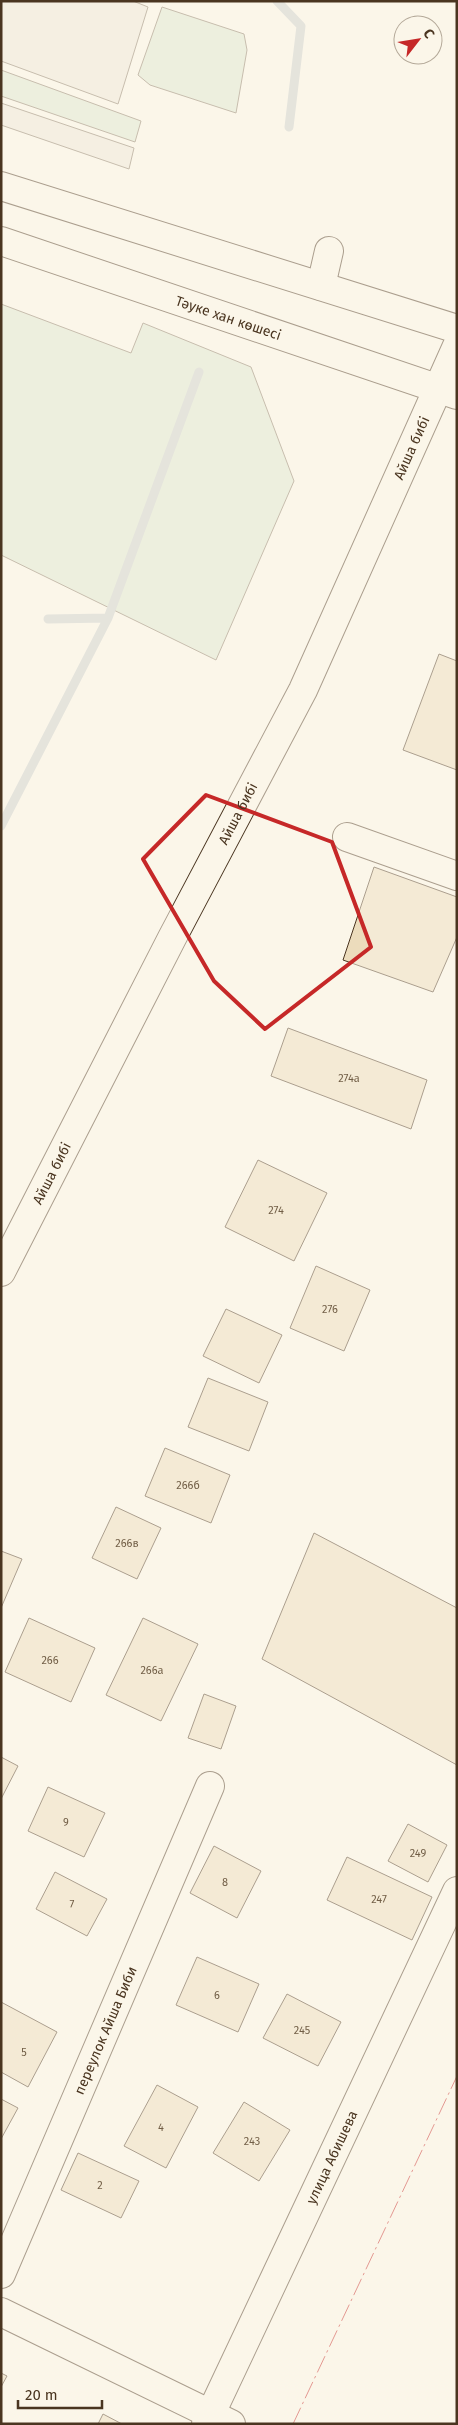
<svg xmlns="http://www.w3.org/2000/svg" width="458" height="2425" font-family="'Fira Sans',sans-serif">
  <style>
    .green { fill: #dce7d0; stroke: #887966 }
    .parking { fill: #ede7d9; stroke: #887966 }
    .lines { fill: none; stroke-linecap: round; stroke-linejoin: round }
    .stream { stroke: #c9cecd; stroke-width: 9 }
    .building { fill: #ecdcbc; stroke: #4a3520 }
    .minor-casing { stroke: #4a3520; stroke-width: 30 }
    .major-casing { stroke: #4a3520; stroke-width: 30 }
    .minor { stroke: #fbf6e9; stroke-width: 28 }
    .major { stroke: #fbf6e9; stroke-width: 28 }
    .power { stroke: #c62828; stroke-width: 1; stroke-dasharray: 18 4 2.5 4; stroke-linecap: butt }
    .marked { fill: none; stroke: #c62828; stroke-width: 4; stroke-linejoin: round }
    .labels { text-anchor: middle; stroke-width: 4; stroke-linejoin: round; paint-order: stroke }
    .number-label { font-size: 11px; fill: #725f47 }
    .street-label { font-size: 14px; fill: #4a3520; stroke: #fbf6e9 }
  </style>
  <rect width="100%" height="100%" fill="#fbf6e9"/>
  <path class="green" d="M162 7 244 34 247 50 236 113 150 85 138 75Z
    M1 70 141 121 135 142 1 96Z
    M1 304 131 353 143 323 251 367 294 481 216 660 1 555Z"/>
  <path class="parking" d="M1 1H133L148 7 118 104 1 61Z
    M1 103 134 148 129 169 1 125Z"/>
  <g class="lines">
    <path class="stream" d="M277 1 301 26 289 127
      M48 619 108 618 199 372
      M1 826 108 618"/>
  </g>
  <path class="building" d="M439 654 457 661V770L403 750Z
    M374 867 457 897V937L433 992 343 960Z
    M288 1028 427 1080 411 1129 271 1076Z
    M258 1160 327 1193 294 1261 225 1227Z
    M316 1266 370 1290 344 1351 290 1328Z
    M226 1309 282 1335 259 1383 203 1356Z
    M208 1378 268 1402 249 1451 188 1427Z
    M165 1448 230 1475 211 1523 145 1496Z
    M116 1507 161 1528 137 1579 92 1558Z
    M314 1533 457 1608V1765L262 1659Z
    M1 1551 22 1559 1 1608Z
    M29 1618 95 1648 71 1702 5 1672Z
    M143 1618 198 1644 161 1721 106 1695Z
    M204 1694 236 1706 221 1749 188 1738Z
    M1 1757 18 1766 1 1799Z
    M48 1787 105 1813 84 1857 28 1831Z
    M408 1824 447 1845 428 1882 388 1861Z
    M214 1846 261 1871 237 1918 190 1893Z
    M347 1857 432 1897 412 1940 327 1900Z
    M55 1872 107 1899 87 1936 36 1909Z
    M197 1957 259 1984 238 2032 176 2005Z
    M287 1994 341 2022 318 2066 263 2038Z
    M1 2002 57 2032 28 2087 1 2072Z
    M157 2085 198 2107 166 2168 124 2146Z
    M1 2099 18 2108 1 2139Z
    M244 2102 290 2130 259 2181 213 2153Z
    M78 2153 139 2181 121 2218 61 2190Z
    M1 2373 7 2376 1 2387Z
    M103 2414 122 2424H98Z"/>
  <g class="lines">
    <defs>
      <g id="minor">
        <path d="M321 286 329 251"/>
        <path d="M347 837 457 876"/>
        <path id="s1" d="M1 2274 210 1786"/>
        <path d="M1 2312 231 2424"/>
        <path id="s2" d="M206 2424 457 1891"/>
      </g>
      <g id="major">
        <path d="M1 186 457 329"/>
        <path id="s3" d="M1 241 457 395"/>
        <path id="s4" d="M1 1272 172 938 303 690 457 346"/>
      </g>
    </defs>
    <use href="#minor" class="minor-casing"/>
    <use href="#major" class="major-casing"/>
    <use href="#minor" class="minor"/>
    <use href="#major" class="major"/>
    <path class="power" d="M293 2424 457 2076"/>
  </g>
  <path d="M0 0H458V2425H0ZM206 795 332 842 371 947 265 1029 214 981 143 859Z" fill="#fbf6e9" fill-opacity=".55" fill-rule="evenodd"/>
  <path class="marked" d="M206 795 332 842 371 947 265 1029 214 981 143 859Z"/>
  <g class="labels">
    <g class="number-label">
      <text x="349" y="1082">274а</text>
      <text x="276" y="1214">274</text>
      <text x="330" y="1313">276</text>
      <text x="188" y="1489">266б</text>
      <text x="127" y="1547">266в</text>
      <text x="50" y="1664">266</text>
      <text x="152" y="1674">266а</text>
      <text x="66" y="1826">9</text>
      <text x="418" y="1857">249</text>
      <text x="225" y="1886">8</text>
      <text x="379" y="1903">247</text>
      <text x="72" y="1908">7</text>
      <text x="217" y="1999">6</text>
      <text x="302" y="2034">245</text>
      <text x="24" y="2056">5</text>
      <text x="161" y="2131">4</text>
      <text x="252" y="2145">243</text>
      <text x="100" y="2189">2</text>
    </g>
    <g class="street-label">
      <text dy="5" stroke="none"><textPath href="#s3" startOffset="240">Тәуке хан көшесі</textPath></text>
      <text dy="5" stroke="none"><textPath href="#s4" startOffset="921">Айша бибі</textPath></text>
      <text dy="5" stroke="none"><textPath href="#s4" startOffset="516">Айша бибі</textPath></text>
      <text dy="5" stroke="none"><textPath href="#s4" startOffset="111">Айша бибі</textPath></text>
      <text dy="5" stroke="none"><textPath href="#s1" startOffset="265">переулок Айша Биби</textPath></text>
      <text dy="5" stroke="none"><textPath href="#s2" startOffset="295">улица Абишева</textPath></text>
    </g>
  </g>
  <rect width="458" height="2425" fill="none" stroke="#4a3520" stroke-width="5"/>
  <g transform="translate(418 40) rotate(59)"><circle r="24" fill="#fbf6e9" stroke="#b4a999"/>
  <path d="M0-4L9 19L0 12L-9 19Z" fill="#c62828"/>
  <text y="-8" font-size="14" font-weight="bold" text-anchor="middle" fill="#4a3520">С</text>
  </g>
  <path d="M18 2400v8h84v-8" fill="none" stroke="#4a3520" stroke-width="2.5"/>
  <text x="25" y="2400" font-size="15" fill="#4a3520" stroke="#fbf6e9" stroke-width="4" paint-order="stroke">20 m</text>
</svg>
